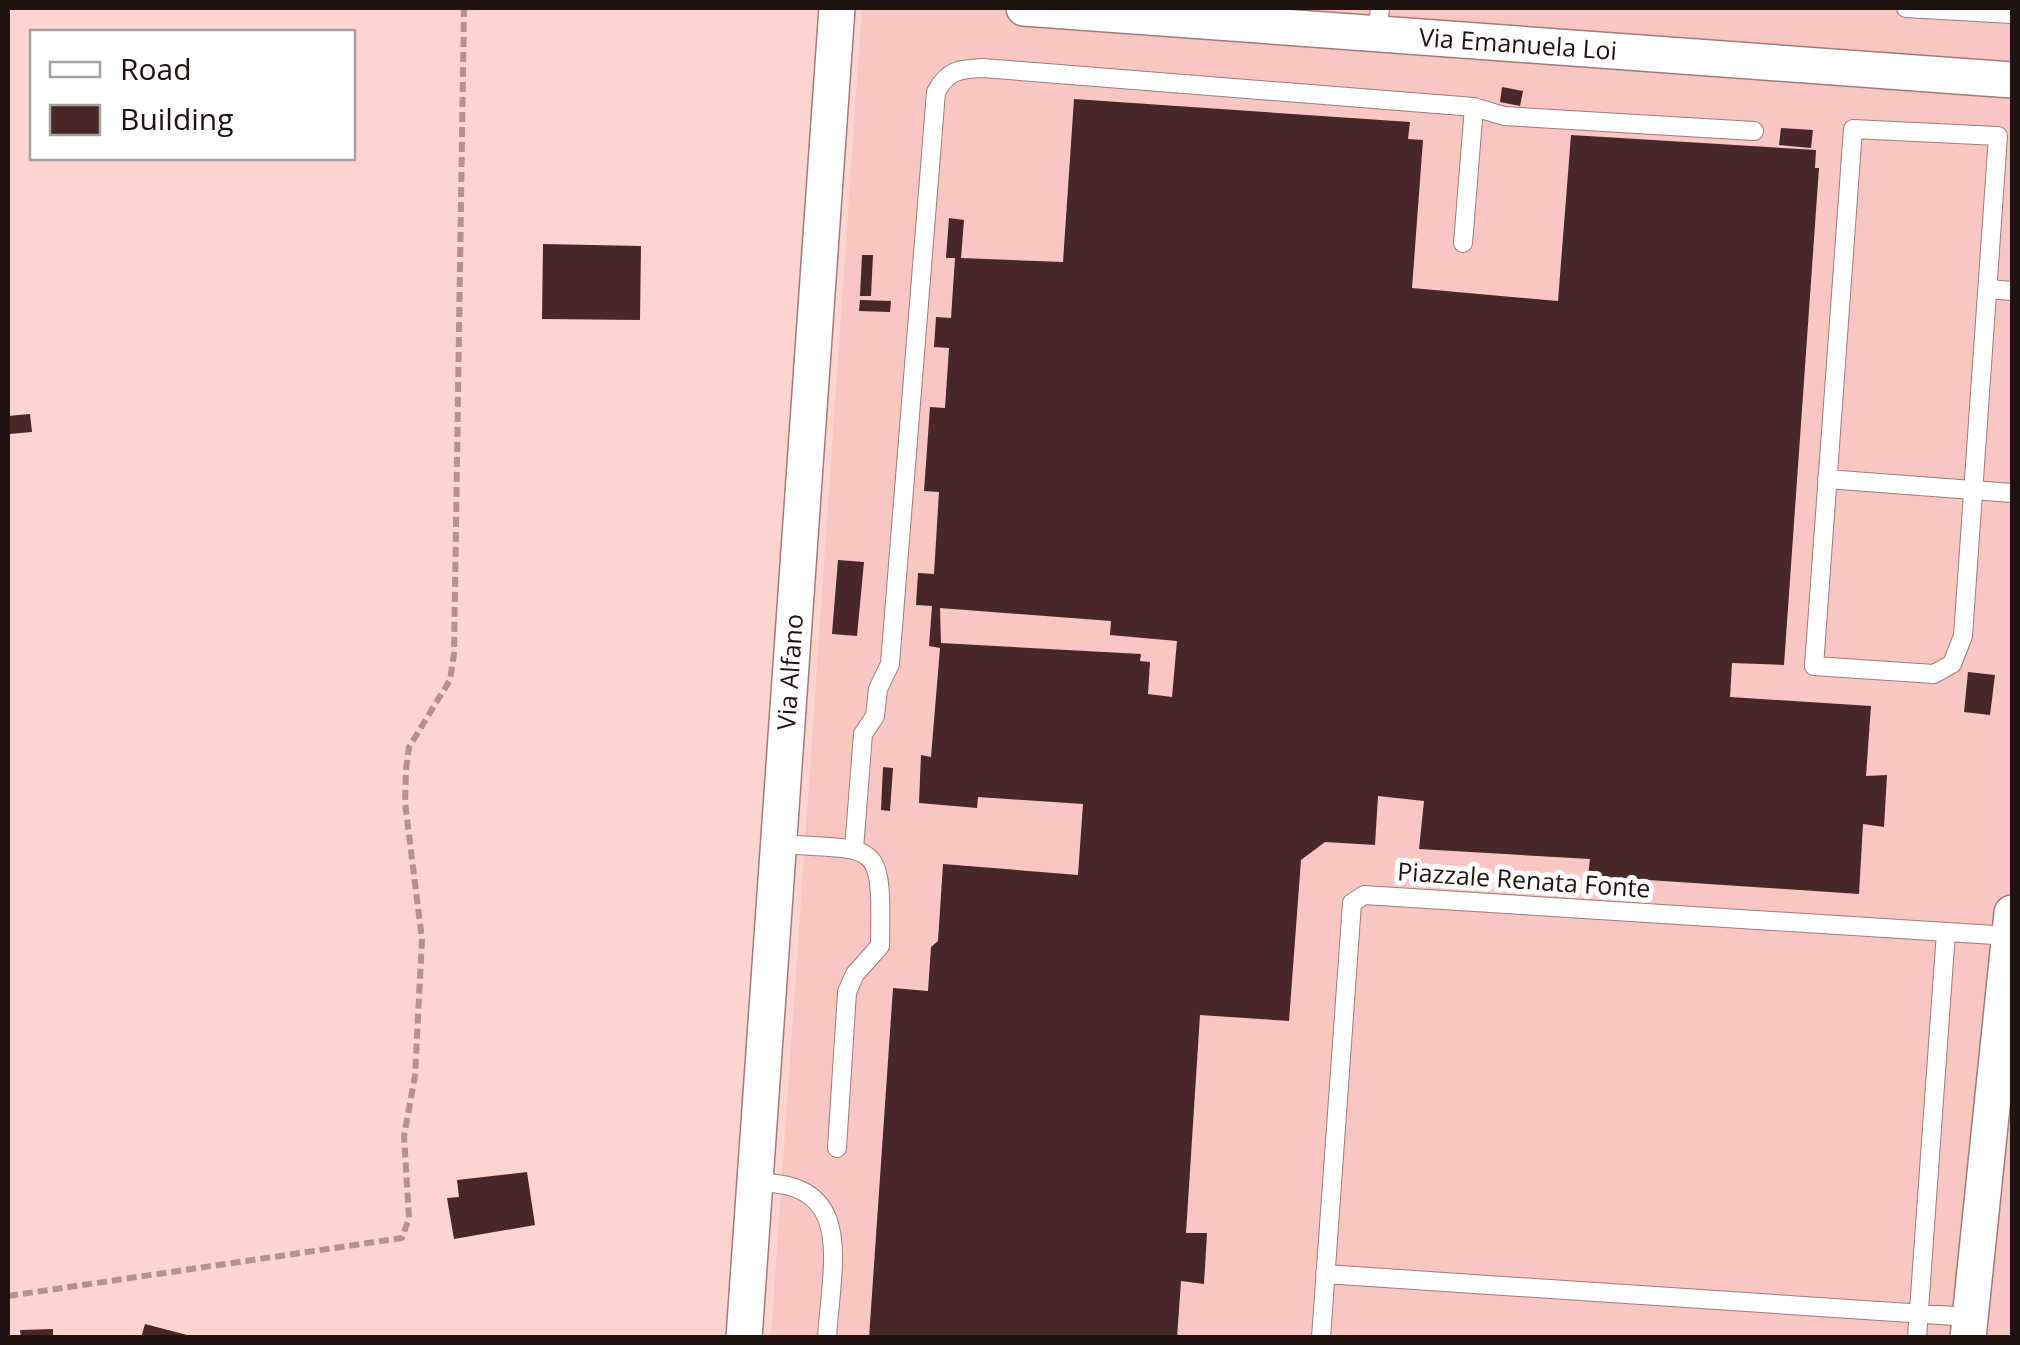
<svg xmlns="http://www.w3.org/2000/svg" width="2020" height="1345" font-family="'Open Sans',sans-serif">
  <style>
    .built { fill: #f8c6c3 }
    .building { fill: #472827; fill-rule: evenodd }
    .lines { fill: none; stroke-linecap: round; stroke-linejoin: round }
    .lane-casing { stroke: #a07b78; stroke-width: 20 }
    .street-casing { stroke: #a07b78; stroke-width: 38 }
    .path { stroke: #b39290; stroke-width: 6; stroke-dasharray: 10 5; stroke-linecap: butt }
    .lane { stroke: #fff; stroke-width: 18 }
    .street { stroke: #fff; stroke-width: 35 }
    .labels { text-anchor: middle; stroke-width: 10; stroke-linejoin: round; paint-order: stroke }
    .street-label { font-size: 25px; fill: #201211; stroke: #fff }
  </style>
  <rect width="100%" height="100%" fill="#fed4d1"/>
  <path class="built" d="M862 8H2012V1337L771 1338Z"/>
  <path class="building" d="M1502 87 1523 91 1520 106 1500 102Z
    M1074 99 1410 122 1408 139 1423 140 1412 288 1558 301 1571 135 1816 150 1815 168H1819L1784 665 1732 663 1730 697 1871 706 1866 776 1887 775 1884 827 1863 824 1859 894 1588 876 1590 859 1419 849 1424 801 1378 796 1375 845 1325 842 1301 860 1289 1021 1200 1015 1186 1233H1207L1204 1284 1181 1281 1177 1338H869L893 988 928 991 931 947 938 941 943 864 1078 875 1083 804 978 797 977 808 919 803 921 755 931 757 940 648 929 646 932 606 916 605 918 573 934 574 939 492 924 491 930 407 945 408 949 348 934 347 936 317 951 318 955 258H946L949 218 964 220 961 258 1063 262ZM940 608 1111 621 1110 635 1177 641 1172 697 1148 694 1150 662 1140 661 1141 654 941 643Z
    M1781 128 1813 130 1811 148 1779 145Z
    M543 244 641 246 640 320 542 319Z
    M862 255H873L871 296H860Z
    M860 300 891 301 890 312 859 311Z
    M30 414 32 432 9 434 8 416Z
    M838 560 864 562 857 636 832 634Z
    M1968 672 1995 675 1990 715 1964 712Z
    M883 767 893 768 890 811 881 810Z
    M527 1172 535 1225 454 1239 447 1198 459 1197 457 1180Z
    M145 1324 191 1336 190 1338H141Z
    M53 1329V1338H21L20 1330Z"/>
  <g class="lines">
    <defs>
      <path id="lane" d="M1906 8 2012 14
        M1377 34 1380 8
        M1853 129 1998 136 1963 636 1952 664 1934 674 1814 666Z
        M1463 243 1474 107
        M1988 289 2012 291
        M1827 479 2012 493
        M778 844C880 851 882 837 880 946L855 974 847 992 837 1148
        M854 849 863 734 875 716 878 689 890 664 936 92C948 70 959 69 983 68L1474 107 1504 116 1754 131
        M754 1183C858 1179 831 1266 827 1338
        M1325 1274 1970 1317
        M1321 1338 1352 903 1364 895 2010 936
        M1917 1338 1946 932"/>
      <path id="street" d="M1024 8 2012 80
        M744 1338 837 8
        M1968 1338 2012 913"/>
    </defs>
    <use href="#lane" class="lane-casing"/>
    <use href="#street" class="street-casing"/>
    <path class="path" d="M8 1296 402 1238 409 1218 404 1136 415 1076 422 939 405 803 406 770 409 747 450 680 454 654 464 8"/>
    <use href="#lane" class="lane"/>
    <use href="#street" class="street"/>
  </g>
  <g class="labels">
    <g class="street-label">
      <text transform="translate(1518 44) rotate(4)" y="9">Via Emanuela Loi</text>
      <text transform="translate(790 672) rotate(-86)" y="9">Via Alfano</text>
      <text transform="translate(1524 880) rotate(4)" y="9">Piazzale Renata Fonte</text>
    </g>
  </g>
  <rect width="2020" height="1345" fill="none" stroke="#201211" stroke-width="20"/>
  <rect x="30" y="30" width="325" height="130" fill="#ffffff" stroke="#a6a0a0" stroke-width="2.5"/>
  <rect x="50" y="62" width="50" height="15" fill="#ffffff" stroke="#a6a0a0" stroke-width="2.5"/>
  <text x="120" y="80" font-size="30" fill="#201211">Road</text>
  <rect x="50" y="105" width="50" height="30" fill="#472827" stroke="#a6a0a0" stroke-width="2.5"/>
  <text x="120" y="130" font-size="30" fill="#201211">Building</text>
</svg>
